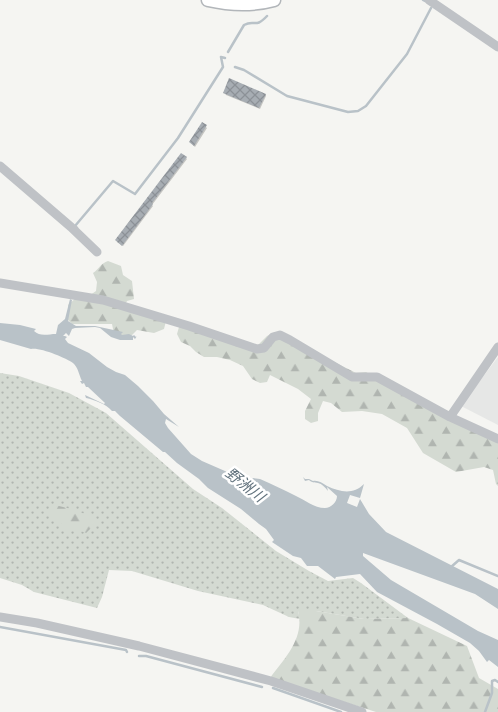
<svg xmlns="http://www.w3.org/2000/svg" width="498" height="712" font-family="'Golos Text','Noto Sans JP',sans-serif">
  <style>
    .built { fill: #e6e7e6 }
    .grass { fill: url(#grass-dots) }
    .forest { fill: url(#forest-firs) }
    .water { fill: #b9c2c8 }
    .shadow { fill: #0003 }
    .lines { fill: none; stroke-linecap: round; stroke-linejoin: round }
    .stream { stroke: #b9c2c8; stroke-width: 2.5 }
    .building { fill: url(#building-cross-hatch) }
    .secondary-casing { stroke: #b2b6ba; stroke-width: 15 }
    .minor { stroke: #bfc2c6; stroke-width: 9 }
    .secondary { stroke: #fff; stroke-width: 12 }
    .labels { text-anchor: middle; stroke-width: 5; stroke-linejoin: round; paint-order: stroke }
    .water-label { font-size: 15px; font-style: italic; fill: #63737e; stroke: #fff }
  </style>
  <defs>
    <pattern id="grass-dots" width="8" height="8" patternUnits="userSpaceOnUse" patternTransform="scale(1.25)"><rect width="8" height="8" fill="#d4dad2"/><path d="M2 2h.1M6 6h.1" fill="none" stroke="#b0b5b0" stroke-width="1.8" stroke-linecap="round"/></pattern>
    <pattern id="forest-firs" width="22" height="20" patternUnits="userSpaceOnUse" patternTransform="scale(1.25)"><rect width="22" height="20" fill="#d4dad2"/><path d="M5 1l3.5 6h-7zM16 11l3.5 6h-7z" fill="#b0b5b0"/></pattern>
    <pattern id="building-cross-hatch" width="8" height="8" patternUnits="userSpaceOnUse" patternTransform="scale(1.25)"><rect width="8" height="8" fill="#a7adb3"/><path d="M0 0l8 8M0 8l8-8" fill="none" stroke="#8c9197"/></pattern>
  </defs>
  <rect width="100%" height="100%" fill="#f5f5f2"/>
  <path class="built" d="M498 357V425L461 406Z"/>
  <path class="grass" d="M0 373 19 376 69 393 106 413 193 489 222 508 276 551 309 571 328 581 353 578 361 583 408 618 364 619 316 611H298L300 619 289 617 263 605 198 591 132 571 109 570 102 597 97 608 34 592 22 585 0 578Z"/>
  <path class="forest" d="M108 261 121 266 123 275 132 281 134 299 127 301 126 303 166 321 164 329 154 333 137 330 130 337 114 334 112 324H72L67 319 69 310 68 305 77 297 86 298 96 291 97 282 93 273C99 269 101 263 108 261Z
    M179 327 256 347 267 336 275 332 356 373 366 372 393 388 498 437V486L496 484 493 470 484 467 456 472 423 453 407 428 382 414 362 411 342 412 331 403 323 401 318 413V421L311 423 305 419V411L311 399 298 389 270 375 267 382 260 383 252 379 243 366 230 360 217 357H204L196 352 190 346 181 342 177 334Z
    M59 506 75 510 97 519 93 526 86 533 76 529H66L61 523 51 517 50 507Z
    M298 611H316L364 619 408 618 467 646 479 678 498 689V712H376L270 678C285 658 305 638 298 611Z"/>
  <path class="water" d="M70 299 72 300 68 321 76 326H95L123 332 121 334 122 335 129 334 133 336 134 335 136 337 137 336 135 339 133 337V340H120L111 337 100 328 95 327 75 328 72 329 69 336 66 333 63 336H65L67 337 65 339 68 343 89 353 107 367 116 372 125 375 138 386 153 401 164 414 179 427 166 419 165 423 168 428 191 454 202 461 241 478H253L260 479C272 484 284 490 296 496 305 500 314 508 325 508 331 508 337 502 337 496L327 487 328 491C325 487 322 484 318 483 314 482 312 483 309 480L305 481 303 477 305 479H309L313 481C318 480 322 483 327 486 340 492 353 495 364 484L360 498 350 495 347 503 357 507 360 499 369 514 386 532 498 589V609L475 594 363 553V556L391 580 478 631 498 640V667L489 660 487 662 479 651 470 643 437 624 377 592 360 574 336 577 335 579 318 566H307L301 558 293 556 272 542 274 540 266 529 259 524 241 509 208 488 199 479 177 463 165 452H163L120 416 115 411H112C106 404 95 400 86 398L85 395 104 404 105 403 88 387H86L84 383 82 384 80 381H82C79 375 78 367 73 363 66 358 40 347 31 349L0 340V323L20 325 36 329 34 331C40 337 48 334 56 334L58 325 65 319Z"/>
  <path class="shadow" d="M225 93 266 95V96L260 109 226 95Z
    M202 124 207 128 195 147 190 142Z
    M186 158 187 159 152 205 153 206 123 246 117 242Z"/>
  <g class="lines">
    <path class="stream" d="M423 0 425 1
      M228 52 244 25C255 19 255 29 267 16
      M235 67 244 70 287 96 348 112 358 111 366 106 407 54 431 8
      M77 228 75 226 113 181 135 194 178 138 223 67 221 57 225 58
      M451 567 459 560 498 576
      M0 627 126 650 127 652
      M139 656H146L262 687
      M273 688 341 712
      M485 712 492 693V681L495 680 498 682"/>
  </g>
  <path class="building" d="M229 78 266 94 259 108 223 93Z
    M202 122 207 125 194 146 189 142Z
    M181 153 187 157 152 203 153 204 122 246 115 240Z"/>
  <g class="lines">
    <defs>
      <path id="secondary" d="M208 0C230 5 252 6 274 0"/>
    </defs>
    <use href="#secondary" class="secondary-casing"/>
    <path class="minor" d="M429 0 498 47
      M0 166 71 227 97 252
      M0 283 103 300 189 326 257 349 264 348 273 337 280 335 290 340 352 377H377L450 417 498 439
      M450 417 498 347
      M0 617 37 623 139 646 271 681 362 712"/>
    <use href="#secondary" class="secondary"/>
  </g>
  <g class="labels">
    <g class="water-label">
      <text transform="translate(245 485) rotate(38)" y="5">野洲川</text>
    </g>
  </g>
</svg>
